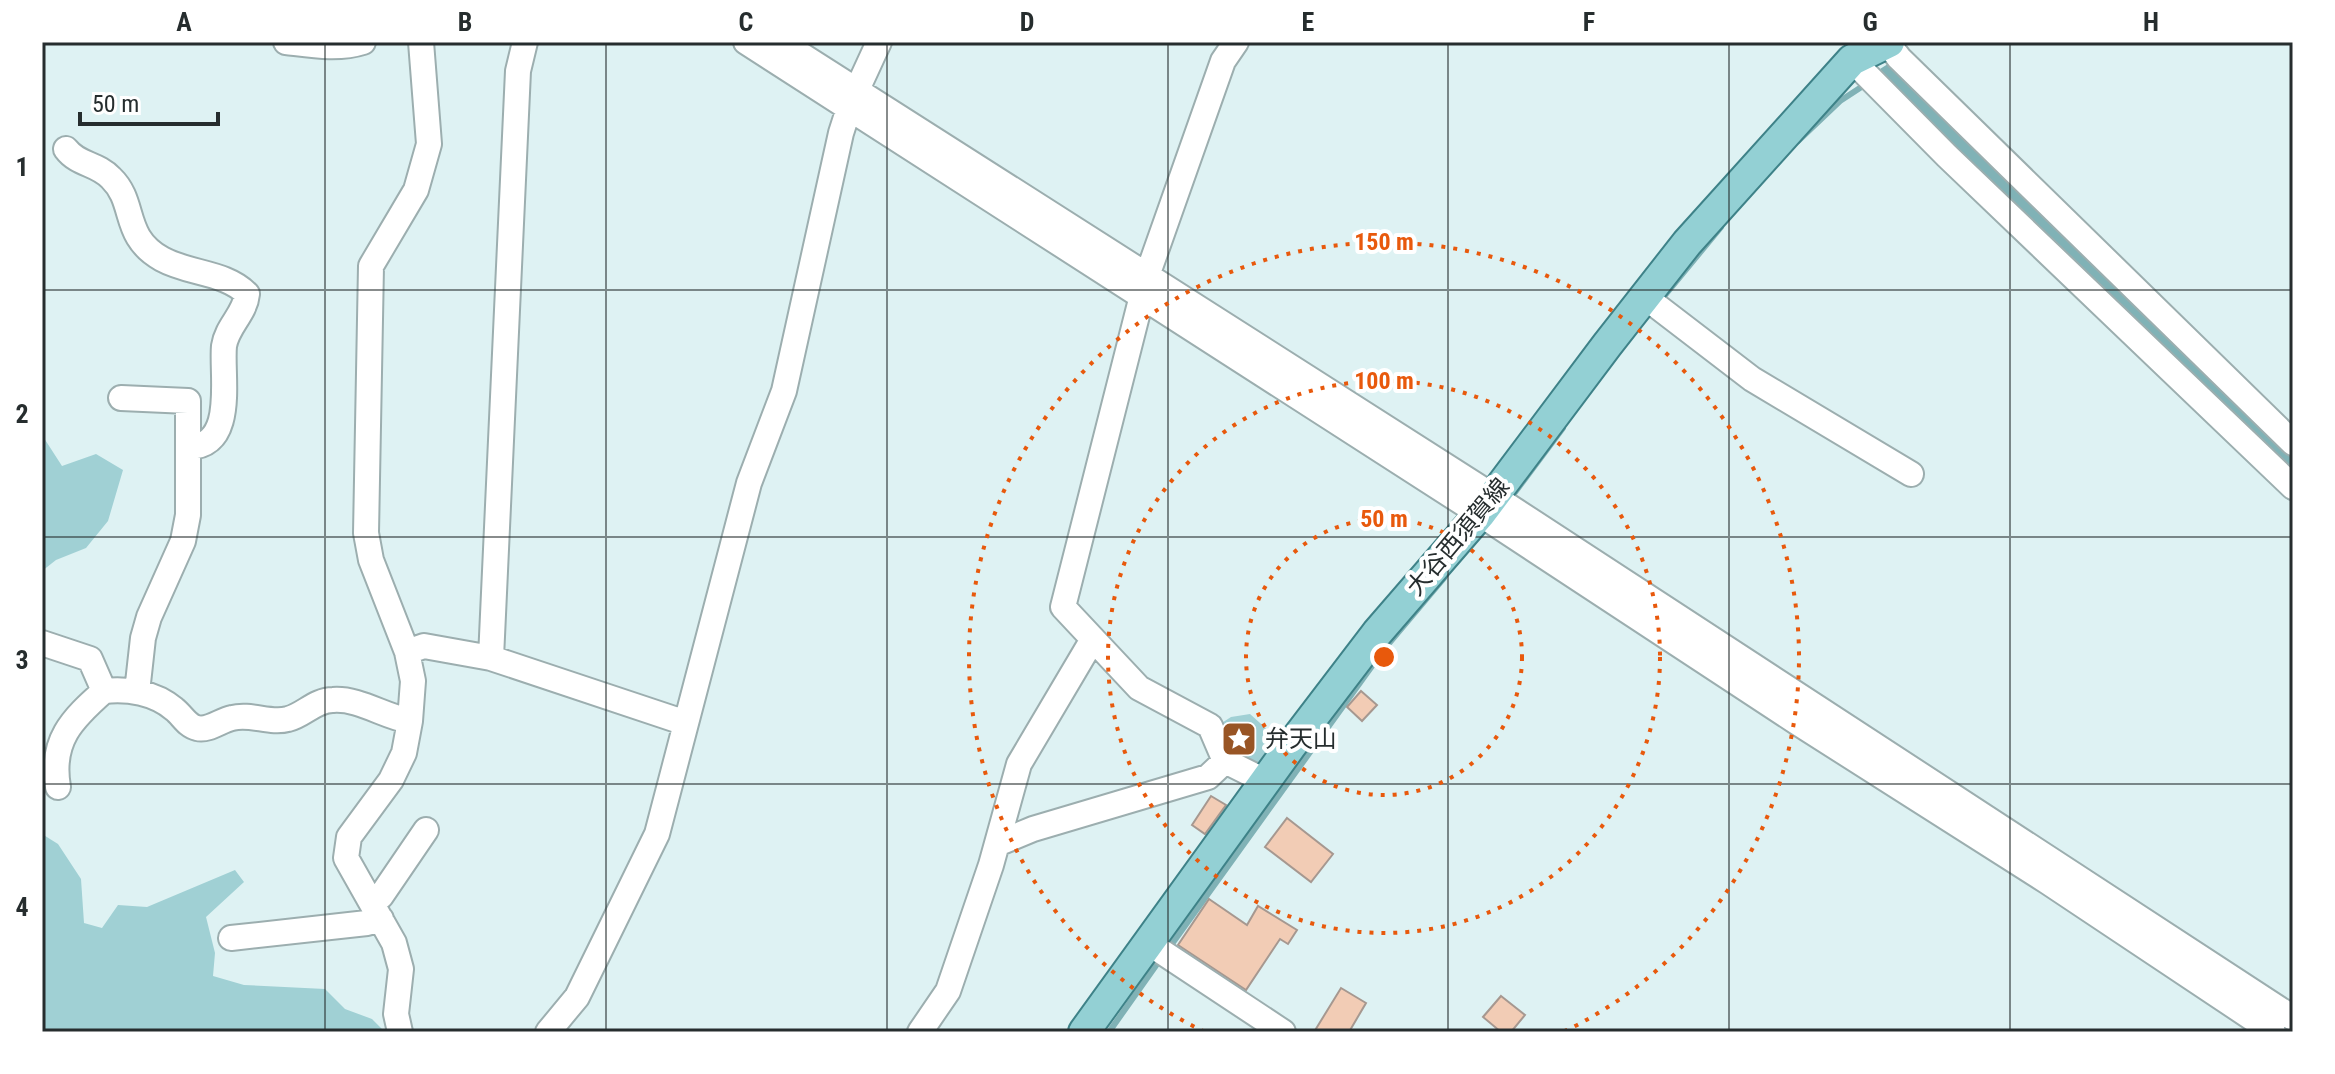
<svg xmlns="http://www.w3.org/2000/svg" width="2335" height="1074" font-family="'Roboto Condensed','Noto Sans JP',sans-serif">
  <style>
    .green { fill: #a0d0d4 }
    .water { fill: #80b2b6 }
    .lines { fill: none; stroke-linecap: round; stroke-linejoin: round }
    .stream { stroke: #80b2b6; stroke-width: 6 }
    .building { fill: #f2ccb5; stroke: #a69890; stroke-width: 2 }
    .minor-casing { stroke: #9caeaf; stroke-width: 28 }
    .major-casing { stroke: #3e8288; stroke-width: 34 }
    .minor { stroke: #fff; stroke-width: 24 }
    .major { stroke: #93d0d4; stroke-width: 30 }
    .grid { fill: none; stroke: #262d2e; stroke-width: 2; stroke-opacity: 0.55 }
    .ring { fill: none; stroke: #e8590c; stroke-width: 4; stroke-dasharray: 4 8 }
    .labels { text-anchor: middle; stroke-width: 8; stroke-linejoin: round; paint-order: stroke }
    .street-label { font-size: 24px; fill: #262d2e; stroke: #fff }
    .poi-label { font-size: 24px; fill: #262d2e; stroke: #fff; text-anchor: start }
    .centre { fill: #e8590c; stroke: #fff; stroke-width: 4 }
    .ring-label { font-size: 24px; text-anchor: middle; font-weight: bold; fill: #e8590c; stroke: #fff; stroke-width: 8; stroke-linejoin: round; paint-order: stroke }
    .neatline { fill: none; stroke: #262d2e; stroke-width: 3 }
    .grid-label { font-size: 26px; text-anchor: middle; font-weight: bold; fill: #262d2e }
  </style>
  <rect width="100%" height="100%" fill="#def2f3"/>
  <path class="green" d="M42 435 62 466 96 454 123 470 108 521 86 548 56 560 42 571Z
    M1250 714 1278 739 1263 767 1244 768 1214 728 1231 717Z
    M42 834 58 844 81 879 84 923 102 928 118 905 147 907 235 870 244 882 206 917 215 953 213 976 244 985 325 989 345 1009 372 1019 385 1032H42Z"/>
  <path class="water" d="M1894 60 2293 453V475L1955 150 1880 69Z"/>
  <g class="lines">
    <path class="stream" d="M1798 141 1840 101 1866 84
      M1665 295 1721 227
      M1510 499 1563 428
      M1169 948 1385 648 1444 578
      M1109 1032 1162 957"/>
  </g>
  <path class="building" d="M1361 691 1377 705 1362 721 1347 707Z
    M1211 796 1226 805 1205 834 1192 825Z
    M1287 818 1333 854 1311 882 1265 847Z
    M1209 899 1247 925 1258 906 1297 930 1288 944 1280 939 1246 990 1178 945Z
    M1341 988 1366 1003 1349 1032H1314Z
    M1501 996 1525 1015 1511 1032H1501L1483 1017Z"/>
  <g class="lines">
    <defs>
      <path id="minor" d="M286 42C311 45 338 50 363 42
        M525 42 518 71 491 658 686 723
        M746 42 1480 514 1798 723 2048 882 2273 1032
        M781 42 1493 496 2293 1018
        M1236 42 1223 61 1147 276 1063 607 1139 688 1210 726 1225 761 1265 781
        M1887 42 1899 58 2293 443
        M1852 60 1947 156 2293 487
        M66 149C78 165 97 163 111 178 137 203 121 236 162 259 189 274 226 272 247 294 245 314 227 326 224 346 221 376 237 447 188 447V401L121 398
        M1645 297 1752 379 1911 474
        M42 643 90 659 104 691
        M407 652 424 646 491 658
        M137 692 143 638 149 617 183 541 188 515V447
        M58 787C50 741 72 719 104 691 128 688 155 693 174 709 182 715 187 726 197 728 209 731 221 720 232 718 251 713 270 724 288 719 304 715 315 700 333 700 359 698 385 717 410 721
        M997 844 1033 829 1208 777 1225 761
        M372 904 381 896 426 830
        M231 938 367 923 381 919
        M1147 942 1283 1032
        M400 1032 396 1014 401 969 394 943 346 858 349 837 391 780 404 753 410 721 413 681 407 652 371 560 366 533 371 266 416 190 429 144 421 42
        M548 1032 577 997 657 834 749 483 784 391 841 133 850 105 879 42
        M920 1032 948 991 991 865 1019 764 1093 639"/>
      <path id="major" d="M1084 1032 1290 747 1377 633 1480 514 1607 345 1687 243 1852 60 1889 42"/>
    </defs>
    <use href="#minor" class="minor-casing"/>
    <use href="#major" class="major-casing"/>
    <use href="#minor" class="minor"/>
    <use href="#major" class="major"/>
  </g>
  <path class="grid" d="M325 42V1032M606 42V1032M887 42V1032M1168 42V1032M1448 42V1032M1729 42V1032M2010 42V1032M42 290H2293M42 537H2293M42 784H2293"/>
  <g class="ring">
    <circle cx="1384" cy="657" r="138"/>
    <circle cx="1384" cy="657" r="276"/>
    <path d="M1205 1032A415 415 0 1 1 1563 1032"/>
  </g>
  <defs>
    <symbol id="sight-square" viewBox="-11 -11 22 22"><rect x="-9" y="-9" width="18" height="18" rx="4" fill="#985525" stroke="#fff"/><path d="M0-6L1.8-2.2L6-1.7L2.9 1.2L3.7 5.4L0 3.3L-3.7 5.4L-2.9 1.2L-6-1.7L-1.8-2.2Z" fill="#fff"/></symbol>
  </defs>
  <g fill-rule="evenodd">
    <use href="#sight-square" x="1219" y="719" width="40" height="40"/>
  </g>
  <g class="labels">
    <g class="street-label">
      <text transform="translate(1458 537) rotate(-50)" y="8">大谷西須賀線</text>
    </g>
    <g class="poi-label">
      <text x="1265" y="747">弁天山</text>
    </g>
  </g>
  <circle cx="1384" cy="657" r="12" class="centre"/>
  <g class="ring-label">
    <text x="1384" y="250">150 m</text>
    <text x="1384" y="389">100 m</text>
    <text x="1384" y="527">50 m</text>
  </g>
  <rect width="2335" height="1074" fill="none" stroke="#ffffff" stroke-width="88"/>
  <path d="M80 112v12h138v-12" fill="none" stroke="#262d2e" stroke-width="4"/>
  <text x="92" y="112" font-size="24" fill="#262d2e" stroke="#ffffff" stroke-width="6" paint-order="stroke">50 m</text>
  <rect x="44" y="44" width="2247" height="986" class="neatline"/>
  <g class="grid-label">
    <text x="184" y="31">A</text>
    <text x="465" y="31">B</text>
    <text x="746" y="31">C</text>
    <text x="1027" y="31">D</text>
    <text x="1308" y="31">E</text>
    <text x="1589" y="31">F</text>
    <text x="1870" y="31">G</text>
    <text x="2151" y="31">H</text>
    <text x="22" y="176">1</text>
    <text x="22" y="423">2</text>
    <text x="22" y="669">3</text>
    <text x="22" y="916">4</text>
  </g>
</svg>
